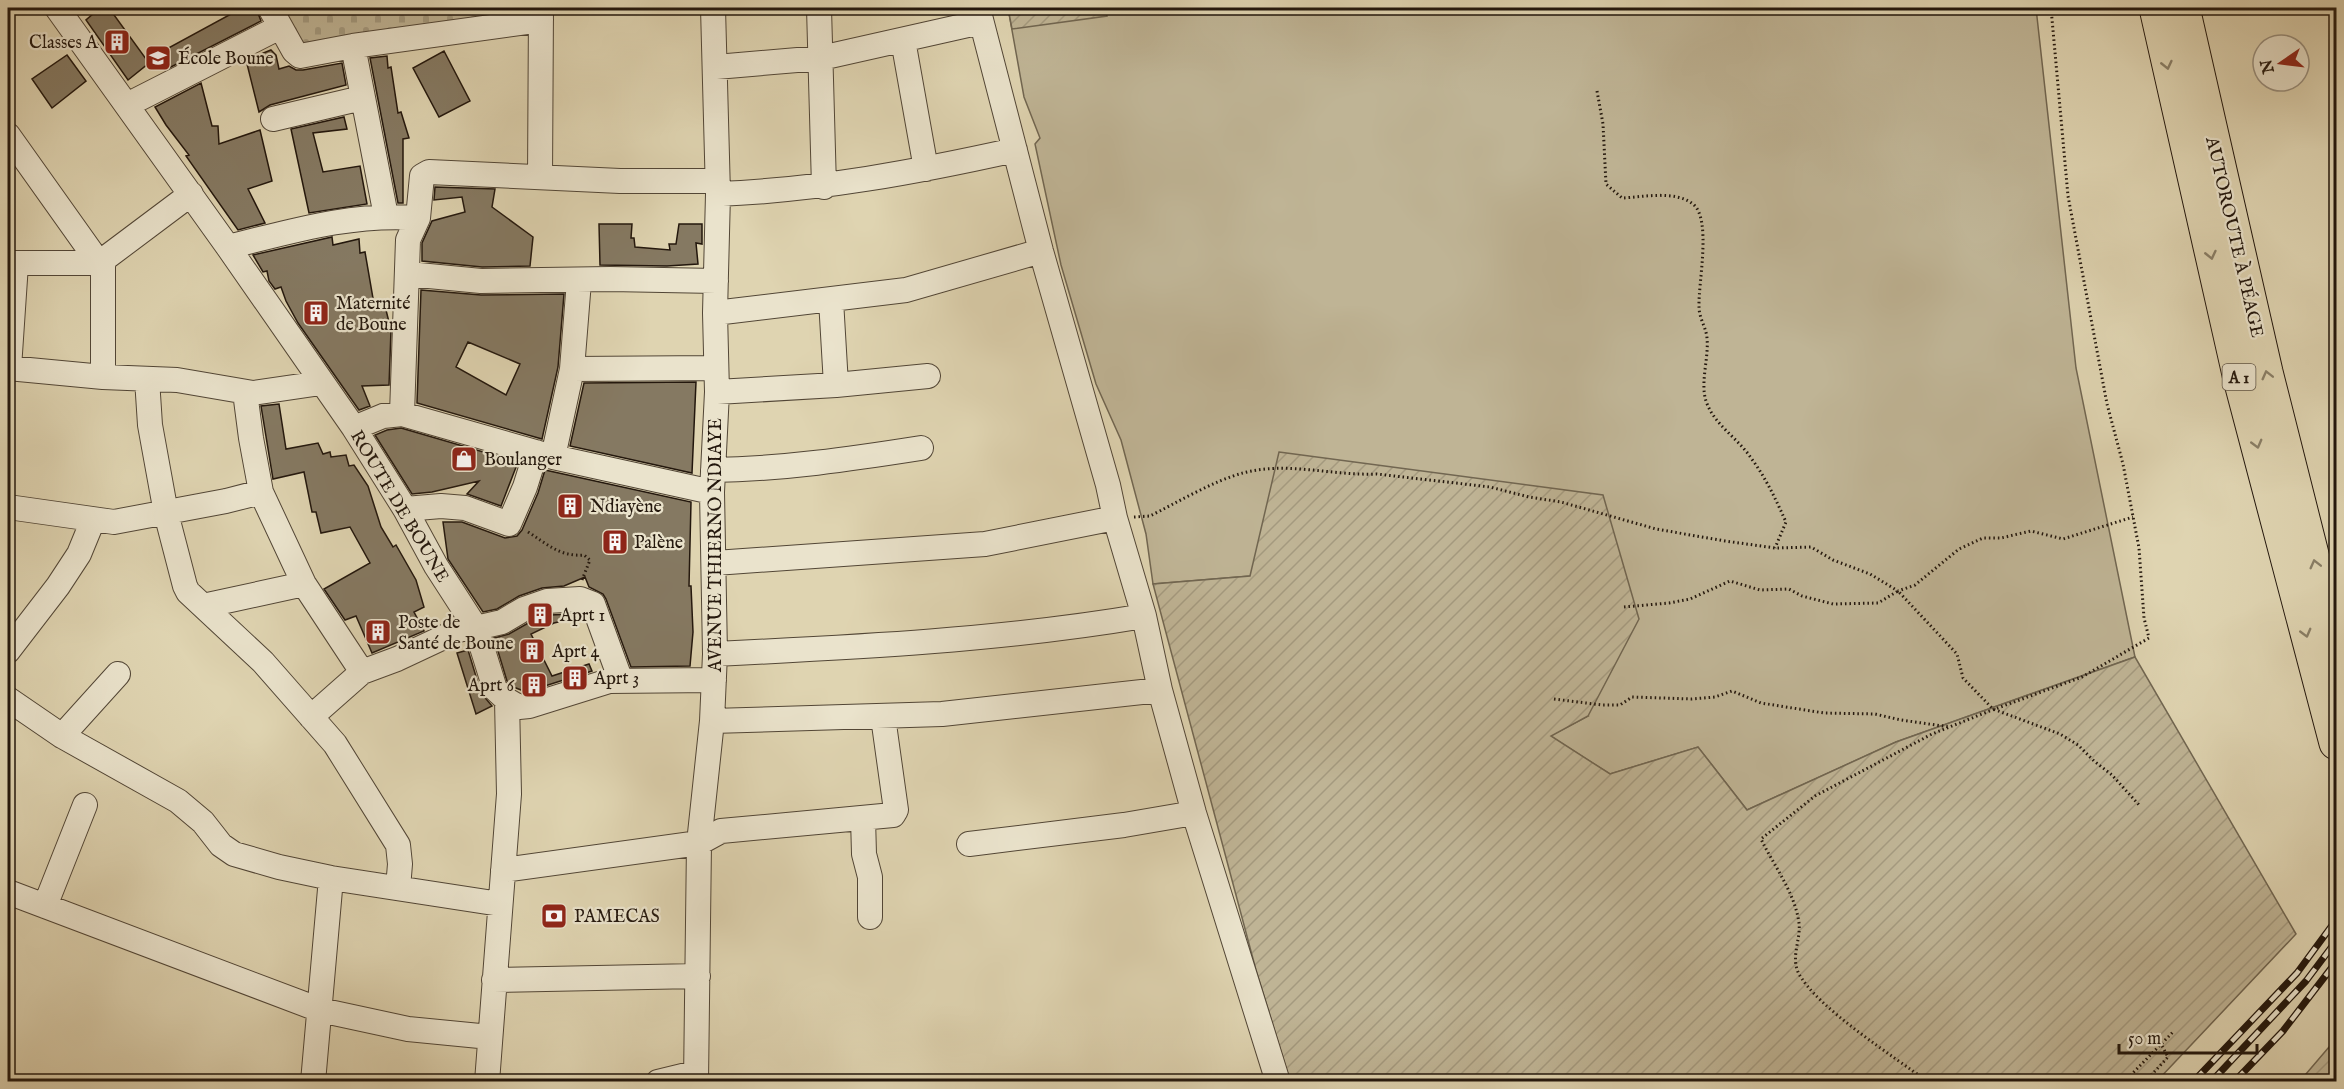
<svg xmlns="http://www.w3.org/2000/svg" width="2344" height="1089" font-family="'IM FELL English',serif">
  <style>
    .grass { fill: #bfb495; stroke: #716651; stroke-width: 1.5 }
    .cemetery { fill: url(#cemetery-stones); stroke: #716651; stroke-width: 1.5 }
    .garden { fill: url(#garden-furrows); stroke: #716651; stroke-width: 1.5 }
    .building { fill: #857962; stroke: #23170d; stroke-width: 1.5; fill-rule: evenodd }
    .lines { fill: none; stroke-linecap: round; stroke-linejoin: round }
    .minor-casing { stroke: #524636; stroke-width: 26 }
    .highway-casing { stroke: #23170d; stroke-width: 35 }
    .path { stroke: #23170d; stroke-width: 3; stroke-dasharray: 1.5 3; stroke-linecap: butt }
    .minor { stroke: #eae3cc; stroke-width: 24 }
    .highway { stroke: #dfd4b1; stroke-width: 33 }
    .rail-casing { stroke: #23170d; stroke-width: 7 }
    .rail { stroke: #eae3cc; stroke-width: 4.5; stroke-dasharray: 14; stroke-linecap: butt }
    .oneway { stroke: #8a7f67 }
    .labels { text-anchor: middle; stroke-width: 4.5; stroke-linejoin: round; paint-order: stroke }
    .shield { fill: #eae3cc; stroke: #5f5446; stroke-width: 1.5 }
    .shield-label { font-size: 16px; font-weight: bold; fill: #23170d }
    .poi-label { font-size: 18px; fill: #23170d; stroke: #eae3cc; text-anchor: start }
    .street-label { font-size: 18px; fill: #23170d; stroke: #eae3cc }
  </style>
  <defs>
    <pattern id="cemetery-stones" width="16" height="16" patternUnits="userSpaceOnUse" patternTransform="scale(1.5)"><rect width="16" height="16" fill="#bfb495"/><path d="M2 7V4a2 2 0 0 1 4 0v3zM10 15v-3a2 2 0 0 1 4 0v3z" fill="#a49a7f"/></pattern>
    <pattern id="garden-furrows" width="10" height="10" patternUnits="userSpaceOnUse" patternTransform="scale(1.5)"><rect width="10" height="10" fill="#bfb495"/><path d="M-1 1l2-2M0 10L10 0M9 11l2-2" fill="none" stroke="#a49a7f"/></pattern>
  </defs>
  <rect width="100%" height="100%" fill="#dfd4b1"/>
  <filter id="stains"><feTurbulence type="fractalNoise" baseFrequency=".00333" numOctaves="4"/><feColorMatrix values="0 0 0 0 .2 0 0 0 0 .09 0 0 0 0 .02 0 0 0 .5 -.17"/></filter>
  <radialGradient id="worn" r=".72"><stop offset=".6" stop-color="#630" stop-opacity="0"/><stop offset="1" stop-color="#630" stop-opacity=".3"/></radialGradient>
  <path class="grass" d="M1008 8H2036L2076 368 2135 657 1896 742 1747 810 1698 747 1610 774 1550 736 1588 716 1250 576 1153 584 1146 534 1121 440 1096 384 1061 265 1035 144 1040 138 1024 97Z"/>
  <path class="cemetery" d="M278 8H532V15L301 48Z"/>
  <path class="garden" d="M1008 8H1105L1107 16 1012 29Z
    M1279 452 1603 495 1639 619 1588 716 1551 736 1610 774 1698 747 1747 810 1896 742 2135 657 2296 934 2157 1081H1290L1256 970 1153 584 1250 576Z
    M2329 1047 2336 1069V1081H2300Z"/>
  <path class="building" d="M100 8H109L149 63 128 80 86 20Z
    M242 8H256L261 21 169 68 161 52Z
    M271 50 276 55 279 69 289 66 296 70H303L342 63 346 85 270 105 259 112 246 60Z
    M444 51 470 101 439 117 413 68Z
    M67 55 86 81 52 108 32 79Z
    M387 56 388 68 391 67 398 113 401 112 409 138 403 139V203H398L370 58Z
    M201 83 212 126H218L219 144 260 130 272 181 248 189 265 223 238 230 186 156 189 155 166 125 155 107Z
    M344 117 347 129 313 133 323 172 360 166 367 204 309 213 291 129Z
    M435 187 495 189 492 207 533 237 530 266 482 267 422 261V243L432 221 465 212 462 197 434 200Z
    M599 224H632L631 238H634L635 247 670 250 669 244H676L679 224H702V244L696 243 698 264 667 266 600 265Z
    M332 237 333 245 359 239 360 253 365 252 375 310H386L391 330 389 385 362 386 370 406 359 410 298 323 286 301 281 287 275 289 269 281 267 271 263 272 253 255Z
    M421 290 481 295 564 294 558 367 542 439 417 403ZM468 342 520 364 506 395 456 367Z
    M696 382 692 473 570 446 584 383Z
    M279 404 286 449 318 443 323 454 330 452 331 457 346 455 349 466 354 465 368 486 381 527 393 547 396 545 416 580 424 607 414 612 424 631 372 653 356 616 345 620 324 589 370 563 350 527 321 533 316 512H312L304 472 273 479 261 406Z
    M401 428 518 462 501 506 467 494 479 481 432 492 412 494 375 435 387 430Z
    M545 470 691 502 689 586H691L693 632 690 666 631 667 606 599 603 594 589 587 585 577 564 586 542 588 519 596 497 609 483 612 448 559 443 522H462L505 538 517 536 522 530 538 493Z
    M573 614 575 618 554 623 531 634 552 676 589 664 592 671 526 692 516 688 507 681 494 638 509 634 530 622 550 615Z
    M468 650 481 693 492 706 476 714 457 653Z"/>
  <g class="lines">
    <defs>
      <path id="minor" d="M57 8 228 247 354 428 405 509 436 566 476 628 495 689 507 700 509 794 487 1082
        M270 8 294 51 300 56 353 46 541 20
        M819 8 824 187
        M978 8 1041 251 1108 485 1115 518 1144 616 1160 690 1194 813 1278 1082
        M903 40 926 169
        M353 46 386 216
        M716 67 821 58 981 22
        M127 105 280 27
        M273 119 362 98
        M8 135 99 263
        M540 177 541 8
        M718 194C819 190 916 172 1015 150
        M228 247C293 231 351 213 418 218
        M103 261V377
        M8 263H99L191 194
        M408 274 481 281 610 279 716 281
        M831 300 836 385
        M715 313 906 290 1041 251
        M8 368 103 377 177 380 253 393 321 383
        M9 368 16 264
        M572 369 715 368
        M147 379 150 425 166 513 185 586 188 592 263 662 335 744 398 845 400 864 398 888
        M245 392 251 438 261 492 304 584 362 672
        M717 392 836 385 928 376
        M402 414 408 240 418 218 422 176 429 172 620 181H717
        M354 428 383 416 402 414 553 457 712 492
        M553 457 572 369 579 281
        M713 470C783 469 851 459 921 448
        M8 507 114 522 226 501 261 492
        M405 509 441 506 465 508 509 524 525 487 536 452
        M715 563 985 544 1115 518
        M203 606 304 584
        M8 651 58 586 79 554 93 520
        M715 654C859 647 1003 640 1144 616
        M8 699 62 736 178 801 203 822 221 845 234 854 279 867 331 878 500 904
        M507 700 519 707 529 706 609 681 714 680
        M311 717 362 672 397 659 461 629 476 628 502 622 524 609 547 601 580 599 593 604 621 681
        M712 721 942 714 1160 690
        M62 736 118 674
        M863 818 864 854 870 877V917
        M969 844 1124 825 1194 813
        M503 870 699 843 721 831 893 815 896 810 883 717
        M8 892 320 1010 408 1029 490 1037
        M45 906 85 805
        M494 980 698 976
        M313 1082 331 878
        M658 1082 695 1073
        M696 1082 699 843 712 721 715 654 712 492 717 392 715 313 718 194 713 8"/>
      <path id="highway" d="M2156 8 2240 379 2336 743
        M2183 8 2266 372 2317 574 2336 640"/>
    </defs>
    <use href="#minor" class="minor-casing"/>
    <use href="#highway" class="highway-casing"/>
    <path class="path" d="M1597 91 1603 124 1606 184 1622 198C1643 197 1675 190 1693 204 1712 219 1698 284 1699 307 1699 318 1706 327 1707 338 1709 358 1700 382 1706 401 1714 425 1738 438 1751 458 1766 478 1776 500 1786 522L1775 548
      M1134 517 1150 516C1176 503 1215 480 1243 473 1287 461 1332 476 1377 474L1490 487 1529 497 1561 502 1656 529 1725 541 1775 548 1811 547 1833 560 1870 574 1898 591 1915 585 1959 549 1983 538H2001L2031 531 2063 539 2133 517
      M528 532C547 544 560 557 584 555L590 560 582 580
      M1624 607 1669 603 1690 599 1730 581 1760 590 1789 589 1802 596 1833 604 1878 603 1898 591 1957 654 1963 678 1993 709 2060 734 2078 745 2094 761 2112 775 2140 806
      M1554 699 1602 705H1620L1632 697 1692 699 1715 697 1732 691 1761 703 1824 713 1875 714 1901 720 1950 727
      M1928 1082C1895 1057 1815 1007 1798 972 1791 956 1801 939 1799 923 1795 893 1774 866 1761 839L1815 796 1932 734 1987 712 2082 677 2149 638 2144 618 2139 548 2123 464 2107 404 2068 196 2051 8
      M2124 1082 2173 1032
      M2145 1082 2168 1057 2161 1044"/>
    <use href="#minor" class="minor"/>
    <use href="#highway" class="highway"/>
    <defs>
      <path id="rail" d="M2193 1082 2297 973 2336 920
        M2211 1082 2306 981 2336 941
        M2234 1082 2283 1031 2336 962"/>
    </defs>
    <use href="#rail" class="rail-casing"/>
    <use href="#rail" class="rail"/>
  </g>
  <defs><path id="oneway-chevron" d="M-2-3.5L2.5 0L-2 3.5" fill="none" stroke-width="1.6" stroke-linecap="round" stroke-linejoin="round" transform="scale(1.5)"/></defs>
  <g class="oneway">
    <use href="#oneway-chevron" transform="translate(2167 65) rotate(77)"/>
    <use href="#oneway-chevron" transform="translate(2211 255) rotate(77)"/>
    <use href="#oneway-chevron" transform="translate(2267 375) rotate(-104)"/>
    <use href="#oneway-chevron" transform="translate(2257 444) rotate(75)"/>
    <use href="#oneway-chevron" transform="translate(2315 564) rotate(-104)"/>
    <use href="#oneway-chevron" transform="translate(2306 633) rotate(75)"/>
  </g>
  <defs>
    <symbol id="building-square" viewBox="-11 -11 22 22"><rect x="-9" y="-9" width="18" height="18" rx="4" fill="#8f2418" stroke="#eae3cc"/><path d="M-4-6H4V6H1V3H-1V6H-4ZM-2.5-4.3h1.7v1.8h-1.7ZM.8-4.3h1.7v1.8H.8ZM-2.5-1h1.7V.8h-1.7ZM.8-1h1.7V.8H.8Z" fill="#fff"/></symbol>
    <symbol id="school-square" viewBox="-11 -11 22 22"><rect x="-9" y="-9" width="18" height="18" rx="4" fill="#8f2418" stroke="#eae3cc"/><path d="M0-5L7-2L0 1L-7-2ZM-4 1L0 2.5L4 1V4Q0 6-4 4Z" fill="#fff"/></symbol>
    <symbol id="shop-square" viewBox="-11 -11 22 22"><rect x="-9" y="-9" width="18" height="18" rx="4" fill="#8f2418" stroke="#eae3cc"/><path d="M-5-2.5h2.3a2.7 3.5 0 0 1 5.4 0H5L5.5 6h-11ZM-1.5-2.5h3a1.5 2.3 0 0 0-3 0Z" fill="#fff"/></symbol>
    <symbol id="bank-square" viewBox="-11 -11 22 22"><rect x="-9" y="-9" width="18" height="18" rx="4" fill="#8f2418" stroke="#eae3cc"/><path d="M-6-4H6V4H-6ZM0-2.3a2.3 2.3 0 1 0 0 4.6a2.3 2.3 0 1 0 0-4.6Z" fill="#fff"/></symbol>
  </defs>
  <g fill-rule="evenodd">
    <use href="#building-square" x="102" y="27" width="30" height="30"/>
    <use href="#school-square" x="143" y="43" width="30" height="30"/>
    <use href="#building-square" x="301" y="298" width="30" height="30"/>
    <use href="#shop-square" x="449" y="444" width="30" height="30"/>
    <use href="#building-square" x="555" y="491" width="30" height="30"/>
    <use href="#building-square" x="600" y="527" width="30" height="30"/>
    <use href="#building-square" x="525" y="600" width="30" height="30"/>
    <use href="#building-square" x="363" y="617" width="30" height="30"/>
    <use href="#building-square" x="517" y="636" width="30" height="30"/>
    <use href="#building-square" x="560" y="663" width="30" height="30"/>
    <use href="#building-square" x="519" y="670" width="30" height="30"/>
    <use href="#bank-square" x="539" y="901" width="30" height="30"/>
  </g>
  <g class="labels">
    <rect class="shield" x="2222.5" y="364" width="33" height="26" rx="4.5"/>
    <g class="shield-label">
      <text x="2239" y="383">A 1</text>
    </g>
    <g class="poi-label">
      <text x="98" y="48" text-anchor="end">Classes A</text>
      <text x="178" y="64">École Boune</text>
      <text x="336" y="309">Maternité<tspan x="336" dy="21">de Boune</tspan></text>
      <text x="484" y="465">Boulanger</text>
      <text x="590" y="512">Ndiayène</text>
      <text x="634" y="548">Palène</text>
      <text x="560" y="621">Aprt 1</text>
      <text x="398" y="628">Poste de<tspan x="398" dy="21">Santé de Boune</tspan></text>
      <text x="552" y="657">Aprt 4</text>
      <text x="594" y="684">Aprt 3</text>
      <text x="514" y="691" text-anchor="end">Aprt 6</text>
      <text x="574" y="922">PAMECAS</text>
    </g>
    <g class="street-label">
      <text transform="translate(2235 237) rotate(77)" y="6">AUTOROUTE À PÉAGE</text>
      <text transform="translate(400 506) rotate(59)" y="6">ROUTE DE BOUNE</text>
      <text transform="translate(715 545) rotate(-90)" y="6">AVENUE THIERNO NDIAYE</text>
    </g>
  </g>
  <rect width="2344" height="1089" fill="none" stroke="#dfd4b1" stroke-width="30"/>
  <rect x="9" y="9" width="2326" height="1071" fill="none" stroke="#23170d" stroke-width="3"/>
  <rect x="15" y="15" width="2314" height="1059" fill="none" stroke="#23170d" stroke-width="1.5"/>
  <g transform="translate(2281 63) rotate(256)"><circle r="28" fill="#eae3cc" stroke="#9a9180" stroke-width="1.5"/>
  <path d="M0-4.5L10 22L0 15L-10 22Z" fill="#8f2418"/>
  <text y="-9" font-size="16" font-weight="bold" text-anchor="middle" fill="#23170d">N</text>
  </g>
  <path d="M2119 1044v9h138v-9" fill="none" stroke="#23170d" stroke-width="3"/>
  <text x="2128" y="1044" font-size="18" fill="#23170d" stroke="#eae3cc" stroke-width="4.5" paint-order="stroke">50 m</text>
  <rect width="100%" height="100%" filter="url(#stains)"/>
  <rect width="100%" height="100%" fill="url(#worn)"/>
</svg>
